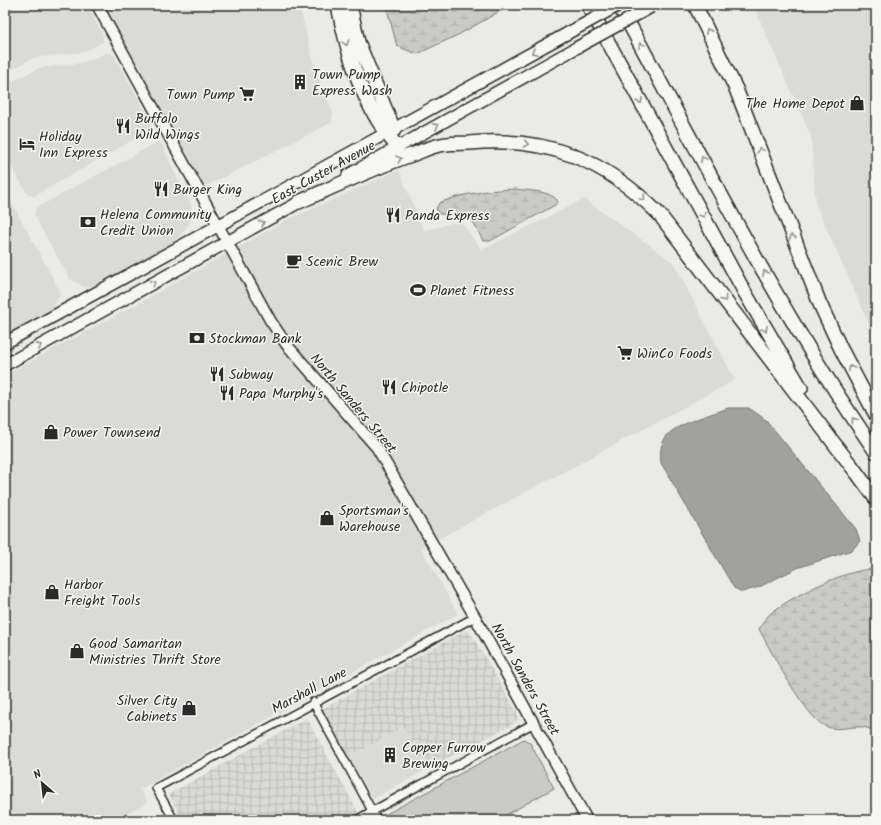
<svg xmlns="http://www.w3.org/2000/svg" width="881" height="825" font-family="Kalam,sans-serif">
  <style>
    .built { fill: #dadad6 }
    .industrial { fill: url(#industrial-grid) }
    .green { fill: #cacac7; stroke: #7a7a79 }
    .wetland { fill: url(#wetland-marsh); stroke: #7a7a79 }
    .water { fill: #a1a19e; stroke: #727270 }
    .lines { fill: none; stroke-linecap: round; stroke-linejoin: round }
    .street-casing { stroke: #2b2b2b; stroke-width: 10 }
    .secondary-casing { stroke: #2b2b2b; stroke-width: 13 }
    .primary-casing { stroke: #2b2b2b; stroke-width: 14 }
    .highway-casing { stroke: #2b2b2b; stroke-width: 16 }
    .street { stroke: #f6f6f2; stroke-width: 7 }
    .secondary { stroke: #f6f6f2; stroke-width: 10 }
    .primary { stroke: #f6f6f2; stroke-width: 11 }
    .highway { stroke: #f6f6f2; stroke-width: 13 }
    .primary-bridge-casing { stroke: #2b2b2b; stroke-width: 14; stroke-linecap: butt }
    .primary-bridge { stroke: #f6f6f2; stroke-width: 11 }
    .oneway { stroke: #90908e }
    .labels { text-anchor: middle; stroke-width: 3; stroke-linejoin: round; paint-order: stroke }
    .poi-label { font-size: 14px; fill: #2b2b2b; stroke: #f6f6f2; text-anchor: start }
    .street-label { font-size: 14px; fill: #2b2b2b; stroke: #f6f6f2 }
  </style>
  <defs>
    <pattern id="industrial-grid" width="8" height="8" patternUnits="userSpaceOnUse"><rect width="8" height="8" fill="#dadad6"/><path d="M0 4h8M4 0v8" fill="none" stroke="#bbbbb8"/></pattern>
    <pattern id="wetland-marsh" width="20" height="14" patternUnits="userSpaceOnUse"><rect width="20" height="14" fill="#cacac7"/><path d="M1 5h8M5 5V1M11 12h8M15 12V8" fill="none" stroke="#aeaeab"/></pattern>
  </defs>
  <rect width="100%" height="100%" fill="#eaeae6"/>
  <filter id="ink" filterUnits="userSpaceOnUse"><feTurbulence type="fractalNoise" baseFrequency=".025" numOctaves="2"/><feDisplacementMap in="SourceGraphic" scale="8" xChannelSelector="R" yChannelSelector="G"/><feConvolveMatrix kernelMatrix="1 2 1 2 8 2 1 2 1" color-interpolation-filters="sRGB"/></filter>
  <g filter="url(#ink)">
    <path class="built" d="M5 5H87L103 35V42L83 52 33 58 5 73Z
      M104 5H299L316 72 333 113 331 123 204 187 185 155Z
      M753 5H876V339L816 205 811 136Z
      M106 53 114 55 152 124 151 130 34 196 28 195 5 156V85L39 68 82 63Z
      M158 142 162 144 174 172 190 202 192 219 187 227 179 237 167 247 97 285 85 287 70 279 41 228 34 214 36 208Z
      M399 170 424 231 460 221 482 250 584 199 673 262 735 380 421 548 458 614 140 789 147 802 116 820H5V375L130 308 287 220Z
      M5 191 59 289 60 295 52 310 5 335Z
      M403 727 427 769 373 799 349 757Z"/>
    <path class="industrial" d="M466 630 472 635 517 712 518 719 513 724 427 769 403 727 349 757 322 709Z
      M307 718 358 812 344 820H182L169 794Z"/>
    <path class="green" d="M524 739 530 743 554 788 497 820H384L388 813Z"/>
    <path class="wetland" d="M386 5H511L460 34 417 54 397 46Z
      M515 189C529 191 549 190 558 201L555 205 490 241H483L474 223 466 215 439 214 436 209 439 203C464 193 489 190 515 189Z
      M871 569 876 570V732C857 720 842 734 825 726 806 718 770 650 759 629 762 624 765 618 770 614 791 596 844 571 871 569Z"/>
    <path class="water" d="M728 408H749L766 420 856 529 860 541 852 550 797 568 759 587 742 592 734 588 661 463C660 453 660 445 666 437 674 424 713 414 728 408Z"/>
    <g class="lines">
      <defs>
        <path id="street" d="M313 702 377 820
          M174 820 156 788 475 617
          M356 820 534 723"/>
        <path id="secondary" d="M97 5 270 320 286 344 377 448 475 617 587 820"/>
        <path id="primary" d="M348 175 576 48
          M5 343 568 33
          M5 365 305 199"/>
        <path id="highway" d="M338 5C347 53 364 111 398 147
          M350 5 358 42 394 130
          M588 5 744 291 801 388
          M619 5C701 156 778 311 876 452
          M695 5 736 89 820 304 841 349 876 415
          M299 202C336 186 373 168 411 155 420 152 430 147 440 145 449 143 460 143 470 143 547 136 605 160 659 214L856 472
          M851 465 876 499"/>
      </defs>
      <use href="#street" class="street-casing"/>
      <use href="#secondary" class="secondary-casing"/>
      <use href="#primary" class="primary-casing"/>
      <use href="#highway" class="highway-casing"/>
      <use href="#street" class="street"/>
      <use href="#secondary" class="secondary"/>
      <use href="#primary" class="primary"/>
      <use href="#highway" class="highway"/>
      <defs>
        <path id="primary-bridge" d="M568 33 619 5
          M576 48 651 7"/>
      </defs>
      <use href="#primary-bridge" class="primary-bridge-casing"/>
      <use href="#primary-bridge" class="primary-bridge"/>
    </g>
    <defs><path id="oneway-chevron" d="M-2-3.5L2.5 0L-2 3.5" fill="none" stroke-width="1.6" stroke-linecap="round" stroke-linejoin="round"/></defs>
    <g class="oneway">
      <use href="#oneway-chevron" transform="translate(708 31) rotate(-117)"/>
      <use href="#oneway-chevron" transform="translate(346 43) rotate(74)"/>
      <use href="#oneway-chevron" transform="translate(641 45) rotate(-118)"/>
      <use href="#oneway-chevron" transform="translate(534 52) rotate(151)"/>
      <use href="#oneway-chevron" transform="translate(640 101) rotate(61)"/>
      <use href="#oneway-chevron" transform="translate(436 126) rotate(-29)"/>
      <use href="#oneway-chevron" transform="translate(526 144) rotate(11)"/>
      <use href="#oneway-chevron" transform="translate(760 150) rotate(-110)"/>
      <use href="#oneway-chevron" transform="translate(399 159) rotate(-19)"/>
      <use href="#oneway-chevron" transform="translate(703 159) rotate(-118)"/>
      <use href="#oneway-chevron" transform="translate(643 198) rotate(45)"/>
      <use href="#oneway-chevron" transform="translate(703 215) rotate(61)"/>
      <use href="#oneway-chevron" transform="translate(262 223) rotate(-30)"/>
      <use href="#oneway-chevron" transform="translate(792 237) rotate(-111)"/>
      <use href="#oneway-chevron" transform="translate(765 273) rotate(-119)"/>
      <use href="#oneway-chevron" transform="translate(153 283) rotate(-29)"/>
      <use href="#oneway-chevron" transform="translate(724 299) rotate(53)"/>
      <use href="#oneway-chevron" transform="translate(765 329) rotate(60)"/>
      <use href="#oneway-chevron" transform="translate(39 346) rotate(-29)"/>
      <use href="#oneway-chevron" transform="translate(851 368) rotate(-117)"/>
      <use href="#oneway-chevron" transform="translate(854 420) rotate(-123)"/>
    </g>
  </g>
  <defs>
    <symbol id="building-bare" viewBox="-9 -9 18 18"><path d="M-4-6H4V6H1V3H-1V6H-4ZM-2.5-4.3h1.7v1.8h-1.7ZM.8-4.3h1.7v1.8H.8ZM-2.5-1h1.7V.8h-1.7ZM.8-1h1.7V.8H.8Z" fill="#2b2b2b" stroke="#f6f6f2" stroke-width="2.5" paint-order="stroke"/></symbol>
    <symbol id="supermarket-bare" viewBox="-9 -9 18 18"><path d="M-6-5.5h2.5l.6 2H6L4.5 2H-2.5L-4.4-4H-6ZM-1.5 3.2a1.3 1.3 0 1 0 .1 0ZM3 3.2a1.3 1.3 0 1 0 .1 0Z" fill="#2b2b2b" stroke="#f6f6f2" stroke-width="2.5" paint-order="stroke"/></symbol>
    <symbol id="shop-bare" viewBox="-9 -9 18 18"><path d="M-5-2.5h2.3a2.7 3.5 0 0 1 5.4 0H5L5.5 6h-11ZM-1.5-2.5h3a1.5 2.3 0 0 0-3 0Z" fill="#2b2b2b" stroke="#f6f6f2" stroke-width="2.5" paint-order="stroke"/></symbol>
    <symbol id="restaurant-bare" viewBox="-9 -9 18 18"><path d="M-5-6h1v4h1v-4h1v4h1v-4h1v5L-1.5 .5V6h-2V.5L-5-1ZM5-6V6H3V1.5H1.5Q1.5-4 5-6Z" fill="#2b2b2b" stroke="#f6f6f2" stroke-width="2.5" paint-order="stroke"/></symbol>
    <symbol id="hotel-bare" viewBox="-9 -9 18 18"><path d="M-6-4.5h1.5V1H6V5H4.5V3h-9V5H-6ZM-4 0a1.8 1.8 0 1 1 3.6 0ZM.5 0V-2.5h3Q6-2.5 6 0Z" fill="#2b2b2b" stroke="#f6f6f2" stroke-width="2.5" paint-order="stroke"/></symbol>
    <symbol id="bank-bare" viewBox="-9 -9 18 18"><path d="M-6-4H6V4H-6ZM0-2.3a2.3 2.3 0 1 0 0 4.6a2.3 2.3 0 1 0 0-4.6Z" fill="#2b2b2b" stroke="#f6f6f2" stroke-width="2.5" paint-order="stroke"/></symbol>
    <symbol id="cafe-bare" viewBox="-9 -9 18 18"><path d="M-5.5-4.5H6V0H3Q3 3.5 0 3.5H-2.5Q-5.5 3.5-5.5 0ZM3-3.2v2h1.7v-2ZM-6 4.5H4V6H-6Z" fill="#2b2b2b" stroke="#f6f6f2" stroke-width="2.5" paint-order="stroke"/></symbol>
    <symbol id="stadium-bare" viewBox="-9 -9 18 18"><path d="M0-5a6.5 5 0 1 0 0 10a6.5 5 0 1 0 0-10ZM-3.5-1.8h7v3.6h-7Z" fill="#2b2b2b" stroke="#f6f6f2" stroke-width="2.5" paint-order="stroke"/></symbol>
  </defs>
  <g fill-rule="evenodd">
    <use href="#building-bare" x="289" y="71" width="22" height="22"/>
    <use href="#supermarket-bare" x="236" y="83" width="22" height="22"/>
    <use href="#shop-bare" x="846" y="92" width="22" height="22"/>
    <use href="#restaurant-bare" x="112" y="115" width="22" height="22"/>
    <use href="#hotel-bare" x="16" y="133" width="22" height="22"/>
    <use href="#restaurant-bare" x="150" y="178" width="22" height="22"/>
    <use href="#restaurant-bare" x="382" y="204" width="22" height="22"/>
    <use href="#bank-bare" x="77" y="211" width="22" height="22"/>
    <use href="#cafe-bare" x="283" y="250" width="22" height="22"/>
    <use href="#stadium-bare" x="407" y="279" width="22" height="22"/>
    <use href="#bank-bare" x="186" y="327" width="22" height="22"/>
    <use href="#supermarket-bare" x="614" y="342" width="22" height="22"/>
    <use href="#restaurant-bare" x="206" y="363" width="22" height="22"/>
    <use href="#restaurant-bare" x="378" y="376" width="22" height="22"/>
    <use href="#restaurant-bare" x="216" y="382" width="22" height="22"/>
    <use href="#shop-bare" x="40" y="421" width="22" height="22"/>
    <use href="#shop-bare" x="316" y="507" width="22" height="22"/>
    <use href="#shop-bare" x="41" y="581" width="22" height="22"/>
    <use href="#shop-bare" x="66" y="640" width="22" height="22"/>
    <use href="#shop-bare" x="178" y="697" width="22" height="22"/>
    <use href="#building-bare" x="379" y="744" width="22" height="22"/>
  </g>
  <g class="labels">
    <g class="poi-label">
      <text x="312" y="79">Town Pump<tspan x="312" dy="16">Express Wash</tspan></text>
      <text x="235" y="99" text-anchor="end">Town Pump</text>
      <text x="845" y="108" text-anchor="end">The Home Depot</text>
      <text x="135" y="123">Buffalo<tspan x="135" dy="16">Wild Wings</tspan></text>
      <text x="39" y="141">Holiday<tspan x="39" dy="16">Inn Express</tspan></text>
      <text x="173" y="194">Burger King</text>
      <text x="100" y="219">Helena Community<tspan x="100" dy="16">Credit Union</tspan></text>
      <text x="405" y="220">Panda Express</text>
      <text x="306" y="266">Scenic Brew</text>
      <text x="430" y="295">Planet Fitness</text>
      <text x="209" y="343">Stockman Bank</text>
      <text x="637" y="358">WinCo Foods</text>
      <text x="229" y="379">Subway</text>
      <text x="401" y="392">Chipotle</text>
      <text x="239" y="398">Papa Murphy's</text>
      <text x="63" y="437">Power Townsend</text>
      <text x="339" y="515">Sportsman's<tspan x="339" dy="16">Warehouse</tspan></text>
      <text x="64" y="589">Harbor<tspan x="64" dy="16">Freight Tools</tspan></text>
      <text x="89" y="648">Good Samaritan<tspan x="89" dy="16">Ministries Thrift Store</tspan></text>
      <text x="177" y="705" text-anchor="end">Silver City<tspan x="177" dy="16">Cabinets</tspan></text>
      <text x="402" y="752">Copper Furrow<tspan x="402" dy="16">Brewing</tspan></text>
    </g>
    <g class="street-label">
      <text transform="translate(323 172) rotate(-29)" y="5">East Custer Avenue</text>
      <text transform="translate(354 403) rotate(50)" y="5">North Sanders Street</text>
      <text transform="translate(526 679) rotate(61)" y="5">North Sanders Street</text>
      <text transform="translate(309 690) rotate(-28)" y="5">Marshall Lane</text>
    </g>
  </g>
  <rect width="881" height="825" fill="none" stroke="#f6f6f2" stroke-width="20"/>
  <rect x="10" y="10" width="861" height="805" fill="none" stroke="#2b2b2b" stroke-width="1.5" filter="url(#ink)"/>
  <g transform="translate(42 783) rotate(332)" stroke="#f6f6f2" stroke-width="3" paint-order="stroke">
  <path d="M0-3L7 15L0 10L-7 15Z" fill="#2b2b2b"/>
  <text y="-6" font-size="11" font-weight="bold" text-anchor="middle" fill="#2b2b2b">N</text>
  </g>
</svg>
